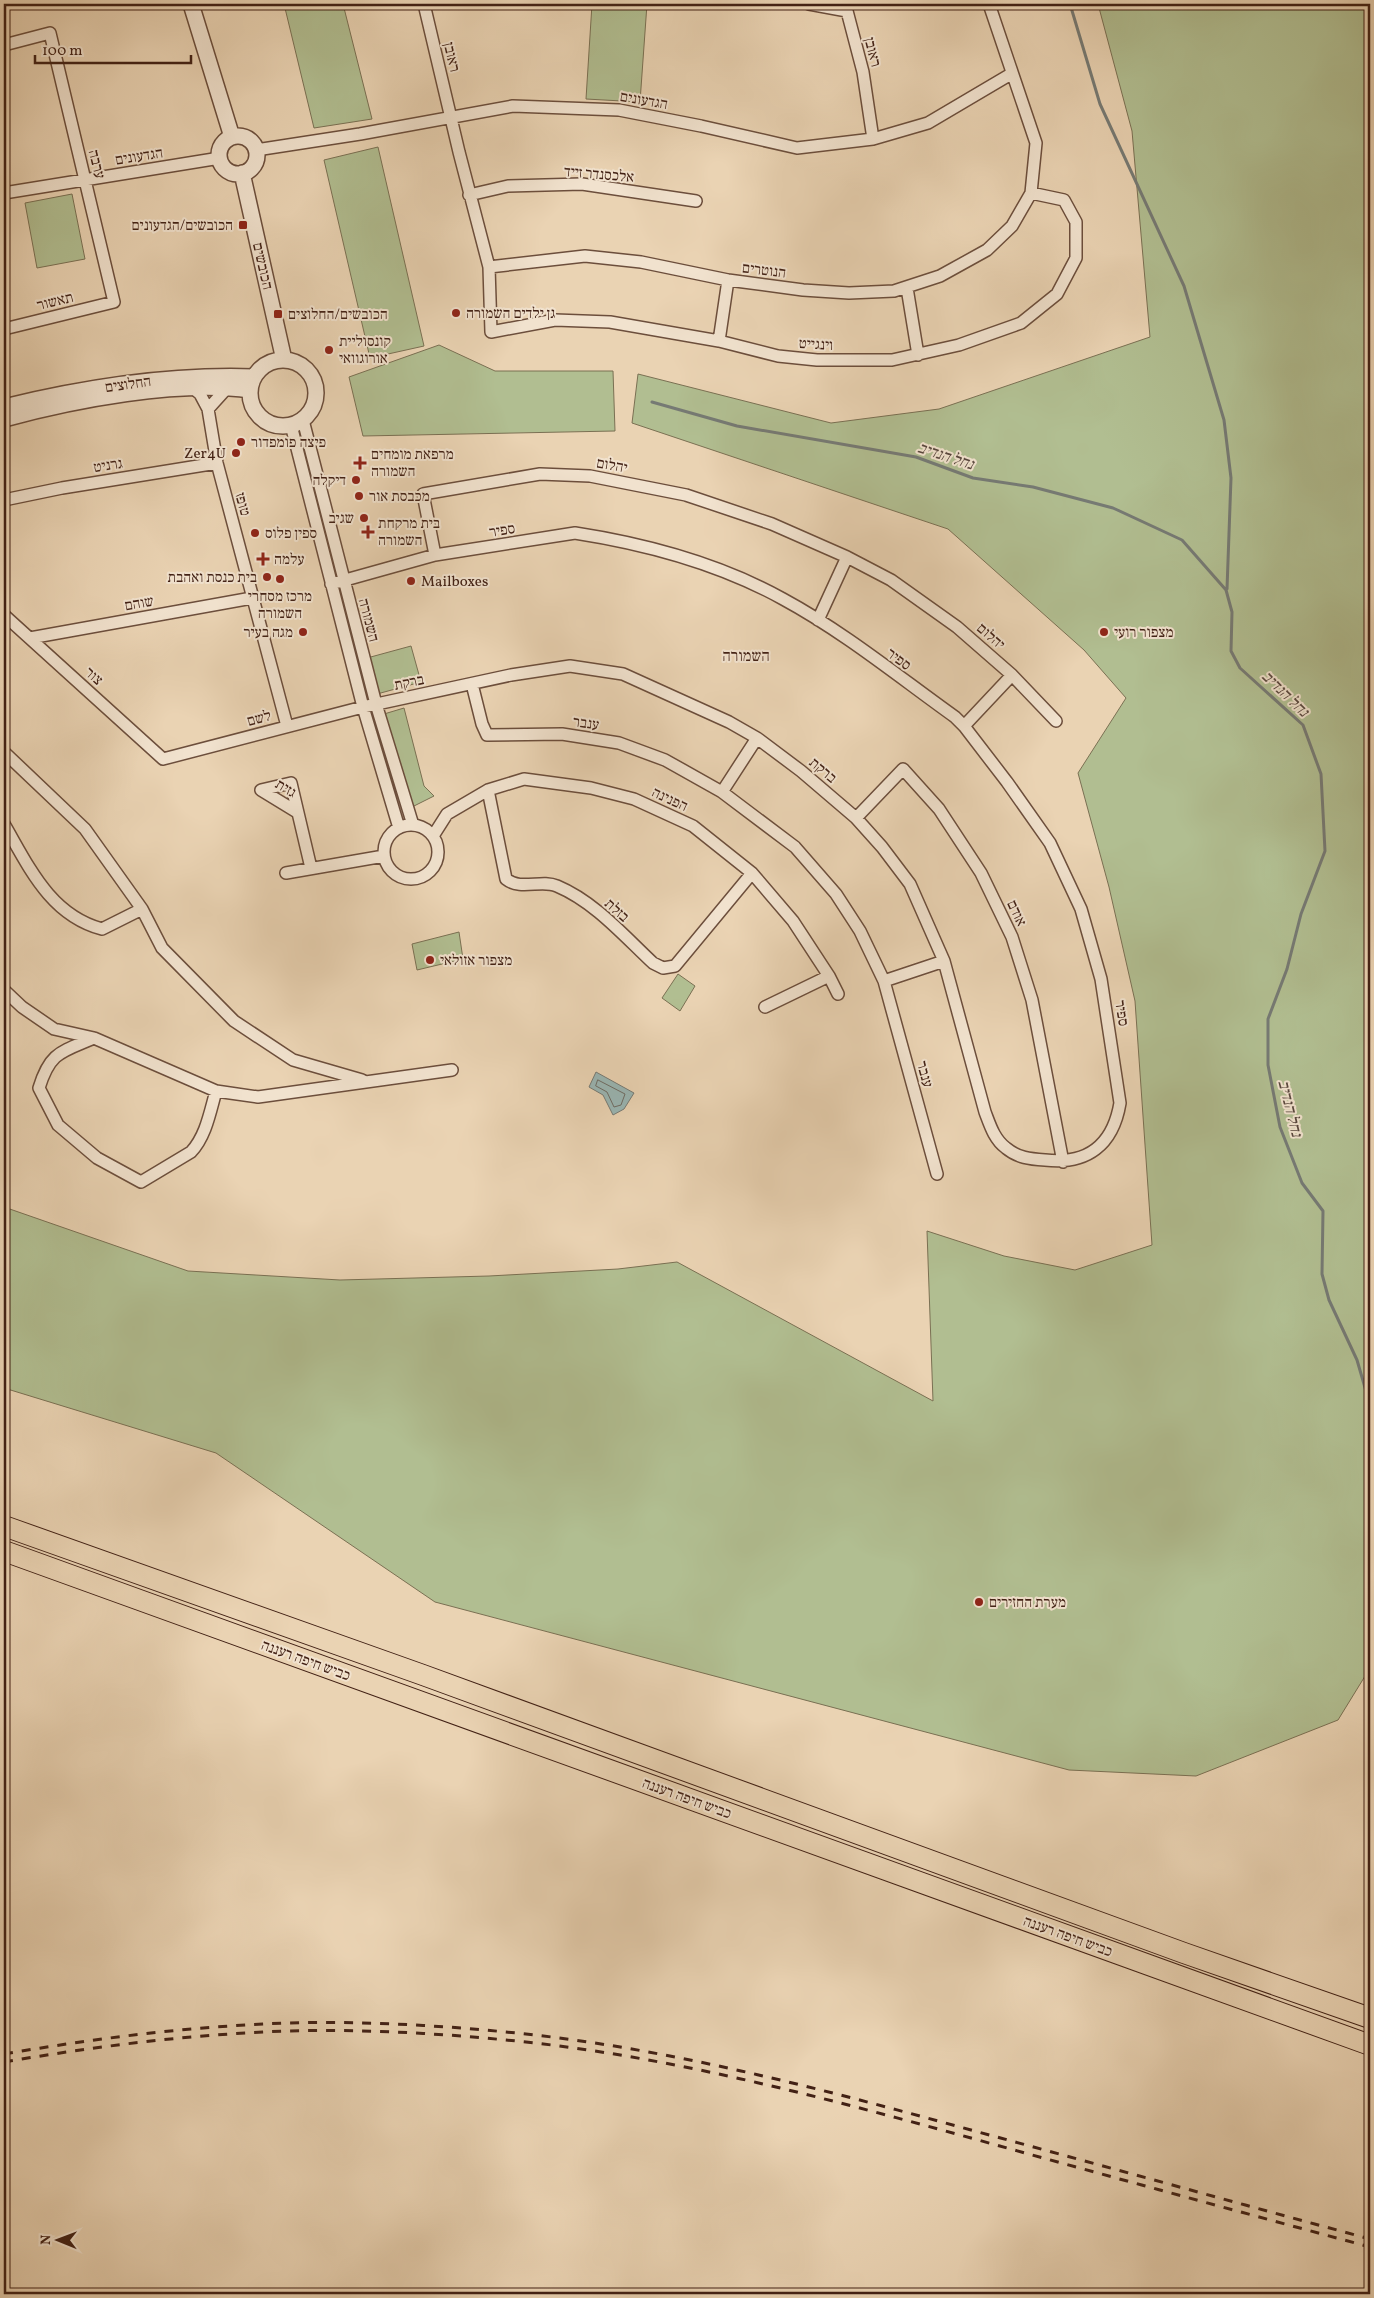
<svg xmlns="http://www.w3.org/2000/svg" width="1374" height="2298" font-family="Vollkorn,'Frank Ruhl Libre',serif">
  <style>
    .green { fill: #b1be91; stroke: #7a7053 }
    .water { fill: #99b6b4; stroke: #767a74 }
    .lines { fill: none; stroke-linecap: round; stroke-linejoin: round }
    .shore { stroke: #6e6c64; stroke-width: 1 }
    .stream { stroke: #767a74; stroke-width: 3 }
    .minor-casing { stroke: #6c4e3c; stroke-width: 14 }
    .tertiary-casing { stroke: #6c4e3c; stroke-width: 18 }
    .trunk-casing { stroke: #422115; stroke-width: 22 }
    .minor { stroke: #f1e2ce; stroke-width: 11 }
    .tertiary { stroke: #f1e2ce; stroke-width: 15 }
    .trunk { stroke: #ead3b3; stroke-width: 20 }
    .rail { stroke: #422115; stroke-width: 3; stroke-dasharray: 9 9; stroke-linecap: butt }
    .poi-dot { fill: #8f2418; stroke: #f1e2ce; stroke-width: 2 }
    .labels { text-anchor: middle; stroke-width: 4; stroke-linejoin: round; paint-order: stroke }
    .street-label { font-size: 15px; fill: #422115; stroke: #f1e2ce }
    .poi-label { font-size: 15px; fill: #422115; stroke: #f1e2ce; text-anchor: start }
    .water-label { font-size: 16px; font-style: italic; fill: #58463d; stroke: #f1e2ce }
    .neighbourhood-label { font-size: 16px; fill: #422115; stroke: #f1e2ce }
  </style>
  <rect width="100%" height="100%" fill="#ead3b3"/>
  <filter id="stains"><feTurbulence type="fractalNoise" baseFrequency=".004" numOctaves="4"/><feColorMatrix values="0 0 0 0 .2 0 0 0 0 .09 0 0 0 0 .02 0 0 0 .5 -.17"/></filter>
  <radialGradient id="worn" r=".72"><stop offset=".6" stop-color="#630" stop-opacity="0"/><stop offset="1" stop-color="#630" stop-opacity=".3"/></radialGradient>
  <path class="green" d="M284 4H343L372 119 314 128Z
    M592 4H647L640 102 586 99Z
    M1098 4H1370V1668L1338 1720 1196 1776 1069 1770 435 1602 216 1453 4 1388V1207L188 1271 340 1280 489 1276 618 1269 677 1262 933 1401 927 1231 1004 1256 1075 1270 1152 1245 1135 1001 1109 887 1078 773 1126 698 1084 650 948 529 632 423 638 374 831 423 939 409 1150 337 1132 131Z
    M378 147 424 346 370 358 324 160Z
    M72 194 85 259 37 268 25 203Z
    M439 345 495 371H613L615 431 363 436 349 377Z
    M411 646 421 682 377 694 367 658Z
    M404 708 424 786 434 796 408 809 384 714Z
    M459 932 463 959 417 970 412 944Z
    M678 974 695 986 680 1011 662 998Z"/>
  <path class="water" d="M596 1072 634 1093 624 1109 613 1115 603 1095 589 1087Z"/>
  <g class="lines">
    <path class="shore" d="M598 1080 625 1094 621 1105 614 1107 607 1092 596 1086Z"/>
    <path class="stream" d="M1070 4 1100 104 1184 286 1224 420 1231 478 1227 589
      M652 402 737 426 916 457 973 478 1033 487 1113 508 1182 540 1226 590 1232 612 1231 651 1240 668 1303 725 1321 774 1325 851 1301 914 1287 969 1268 1019V1065L1280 1127 1302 1183 1323 1211 1322 1274 1329 1300 1357 1360 1370 1405"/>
    <defs>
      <path id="minor" d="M424 4 459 152 489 267 491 332 555 320 610 322 719 341 778 356 817 360H892L959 345 1021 323 1057 294 1076 258V222L1064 200 1031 193
        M809 4 847 11 863 72 873 139
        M4 45 50 33 114 302 4 329
        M256 150 360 134 513 106 619 110 701 126 797 148 873 139 928 123 1011 74
        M4 193 220 158
        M469 195 508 186 582 184 696 201
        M489 267 585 256 641 262 728 280 803 290 849 293 894 291 940 276 987 250 1012 226 1031 193 1036 143 989 4
        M907 288 918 355
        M719 341 728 280
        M193 388 200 394 208 409 217 463 287 726
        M208 409 227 388
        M303 420 376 704 413 825
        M291 425 363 707 399 828
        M4 500 62 488 217 463
        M435 555 423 494 540 474 590 476 686 495 772 524 847 557 891 580 957 627 1012 675 1056 721
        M4 615 163 759 363 707 511 675 570 666 623 674 729 722 757 738 801 771 856 818 882 847 910 884 944 961 985 1112C990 1125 994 1139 1006 1148 1018 1158 1030 1159 1045 1160 1087 1165 1113 1145 1120 1103L1101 979 1081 909 1050 843 1007 782 964 726 955 717C899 677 844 632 783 599 720 564 646 544 575 533L435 555 331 584
        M818 620 847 557
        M30 638 252 598
        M472 684 482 724 487 735 562 734 619 743 665 760 722 792 795 847 836 894 860 931 884 981 937 1174
        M964 726 1012 675
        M4 752 85 829 142 909 102 929C50 915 29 867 4 824
        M488 790 506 879C521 891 541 879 557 886 595 902 624 936 653 963L663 968 675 966 752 873
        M722 792 757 738
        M297 812 261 790 291 783 311 868
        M856 818 903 769 939 809 981 873 1012 937 1032 1000 1063 1162
        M384 852a27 27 0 1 1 54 0a27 27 0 1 1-54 0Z
        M433 836 447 814 488 790 524 779 591 788 634 799 693 826 752 873 793 921 829 976 838 994
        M286 873 384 856
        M142 909 162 948 234 1021 293 1060 362 1080
        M884 981 944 961
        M4 990 22 1007 54 1029 94 1038 216 1091 258 1097 452 1070
        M765 1007 829 976
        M94 1038C61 1052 50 1052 39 1088L58 1125 97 1158 141 1182 191 1152C206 1136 210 1112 216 1091"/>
      <path id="tertiary" d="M191 4 232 137
        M219 155a19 19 0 1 1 38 0a19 19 0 1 1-38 0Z
        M242 173 284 360
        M250 393a33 33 0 1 1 66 0a33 33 0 1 1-66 0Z
        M4 407C86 387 169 374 254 377
        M4 419C74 400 178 380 250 390"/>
      <path id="trunk" d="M4 1526 423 1675 1184 1953 1370 2018
        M4 1551 1370 2045"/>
    </defs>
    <use href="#minor" class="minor-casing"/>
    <use href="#tertiary" class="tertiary-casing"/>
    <use href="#trunk" class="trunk-casing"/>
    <use href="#minor" class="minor"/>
    <use href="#tertiary" class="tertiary"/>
    <use href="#trunk" class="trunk"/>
    <path class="rail" d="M4 2054C98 2038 193 2026 289 2023 361 2021 434 2025 506 2032 665 2047 818 2088 971 2130 1104 2166 1237 2203 1370 2239
      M4 2062C98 2046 193 2034 289 2031 361 2029 434 2033 506 2040 665 2055 818 2096 971 2138 1104 2175 1237 2211 1370 2247"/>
  </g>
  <g class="poi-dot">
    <rect x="238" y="220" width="10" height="10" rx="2.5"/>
    <circle cx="456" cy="313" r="5"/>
    <rect x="273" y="309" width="10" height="10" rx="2.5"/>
    <circle cx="329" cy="350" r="5"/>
    <circle cx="241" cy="442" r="5"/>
    <circle cx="236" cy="453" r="5"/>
    <path d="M357.5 455.5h5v5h5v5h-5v5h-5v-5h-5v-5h5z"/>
    <circle cx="356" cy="480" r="5"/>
    <circle cx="359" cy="496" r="5"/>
    <circle cx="364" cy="518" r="5"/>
    <path d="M365.5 524.5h5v5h5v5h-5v5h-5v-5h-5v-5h5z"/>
    <circle cx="255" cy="533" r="5"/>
    <path d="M260.5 551.5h5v5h5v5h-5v5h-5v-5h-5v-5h5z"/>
    <circle cx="267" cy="577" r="5"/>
    <circle cx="280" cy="579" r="5"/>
    <circle cx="411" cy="581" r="5"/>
    <circle cx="303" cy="632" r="5"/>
    <circle cx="1104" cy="632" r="5"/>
    <circle cx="430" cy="960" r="5"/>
    <circle cx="979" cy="1602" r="5"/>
  </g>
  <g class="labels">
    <g class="street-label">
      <text transform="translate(873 52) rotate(76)" y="5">ראובן</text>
      <text transform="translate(452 57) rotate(77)" y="5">ראובן</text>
      <text transform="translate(644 100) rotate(10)" y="5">הגדעונים</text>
      <text transform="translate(139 156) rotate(-9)" y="5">הגדעונים</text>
      <text transform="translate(97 164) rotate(76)" y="5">ערבה</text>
      <text transform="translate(599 174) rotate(5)" y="5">אלכסנדר זייד</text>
      <text transform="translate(263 266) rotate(77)" y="5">הכובשים</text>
      <text transform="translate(764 270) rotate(7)" y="5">הנוטרים</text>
      <text transform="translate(55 301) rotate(-14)" y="5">תאשור</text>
      <text transform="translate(816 344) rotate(3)" y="5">וינגייט</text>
      <text transform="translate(128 384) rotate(-8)" y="5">החלוצים</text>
      <text transform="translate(108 465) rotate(-9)" y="5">גרניט</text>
      <text transform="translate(612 465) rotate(10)" y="5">יהלום</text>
      <text transform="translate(243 504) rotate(75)" y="5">טופז</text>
      <text transform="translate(502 530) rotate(-9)" y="5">ספיר</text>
      <text transform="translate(139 603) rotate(-10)" y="5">שוהם</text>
      <text transform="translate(369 620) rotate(75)" y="5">השמורה</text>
      <text transform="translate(991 636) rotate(41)" y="5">יהלום</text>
      <text transform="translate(899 659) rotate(36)" y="5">ספיר</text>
      <text transform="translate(94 676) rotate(42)" y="5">צור</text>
      <text transform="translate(409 682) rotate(-12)" y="5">ברקת</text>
      <text transform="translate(259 718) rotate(-15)" y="5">לשם</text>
      <text transform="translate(586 723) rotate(8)" y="5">ענבר</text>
      <text transform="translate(823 770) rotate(40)" y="5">ברקת</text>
      <text transform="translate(286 788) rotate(31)" y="5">גזית</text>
      <text transform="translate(670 799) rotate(25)" y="5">הפנינה</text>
      <text transform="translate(617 910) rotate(42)" y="5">בזלת</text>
      <text transform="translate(1017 913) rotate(65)" y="5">אודם</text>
      <text transform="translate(1122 1013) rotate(81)" y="5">ספיר</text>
      <text transform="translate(925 1074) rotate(75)" y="5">ענבר</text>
      <text transform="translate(306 1660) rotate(20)" y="5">כביש חיפה רעננה</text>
      <text transform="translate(687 1798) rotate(20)" y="5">כביש חיפה רעננה</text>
      <text transform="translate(1068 1936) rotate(20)" y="5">כביש חיפה רעננה</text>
    </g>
    <g class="poi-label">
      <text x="233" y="230" text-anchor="end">הכובשים/הגדעונים</text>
      <text x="466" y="318">גן ילדים השמורה</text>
      <text x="288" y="319">הכובשים/החלוצים</text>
      <text x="339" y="346">קונסוליית<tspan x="339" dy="17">אורוגוואי</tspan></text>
      <text x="251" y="447">פיצה פומפדור</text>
      <text x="226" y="458" text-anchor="end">Zer4U</text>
      <text x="371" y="459">מרפאת מומחים<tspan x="371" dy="17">השמורה</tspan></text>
      <text x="346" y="485" text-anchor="end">דיקלה</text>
      <text x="369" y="501">מכבסת אור</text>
      <text x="354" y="523" text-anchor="end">שגיב</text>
      <text x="378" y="528">בית מרקחת<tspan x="378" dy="17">השמורה</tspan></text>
      <text x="265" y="538">ספין פלוס</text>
      <text x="274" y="564">עלמה</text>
      <text x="257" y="582" text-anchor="end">בית כנסת ואהבת</text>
      <text x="421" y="586">Mailboxes</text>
      <text x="280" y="601" text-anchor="middle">מרכז מסחרי<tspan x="280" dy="17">השמורה</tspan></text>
      <text x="293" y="637" text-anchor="end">מגה בעיר</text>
      <text x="1114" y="637">מצפור רועי</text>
      <text x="440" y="965">מצפור אזולאי</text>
      <text x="989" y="1607">מערת החזירים</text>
    </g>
    <g class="water-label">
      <text transform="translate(946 455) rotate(18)" y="6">נחל הנדיב</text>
      <text transform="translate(1286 693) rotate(44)" y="6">נחל הנדיב</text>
      <text transform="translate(1291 1108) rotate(76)" y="6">נחל הנדיב</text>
    </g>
    <g class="neighbourhood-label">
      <text x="746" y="661">השמורה</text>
    </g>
  </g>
  <rect width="1374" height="2298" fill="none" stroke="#ead3b3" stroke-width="20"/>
  <rect x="5" y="5" width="1364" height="2288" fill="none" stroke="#422115" stroke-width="2.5"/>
  <rect x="10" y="10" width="1354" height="2278" fill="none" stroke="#422115"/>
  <g transform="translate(58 2240) rotate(271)" stroke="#f1e2ce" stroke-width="4" paint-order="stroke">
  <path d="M0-4L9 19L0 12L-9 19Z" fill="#422115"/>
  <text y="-8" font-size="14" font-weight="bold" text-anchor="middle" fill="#422115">N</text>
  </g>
  <path d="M35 55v8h156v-8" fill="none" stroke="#422115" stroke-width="2.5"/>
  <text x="42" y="55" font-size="15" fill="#422115" stroke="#f1e2ce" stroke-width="4" paint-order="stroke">100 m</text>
  <rect width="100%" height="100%" filter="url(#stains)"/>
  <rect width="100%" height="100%" fill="url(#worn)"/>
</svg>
